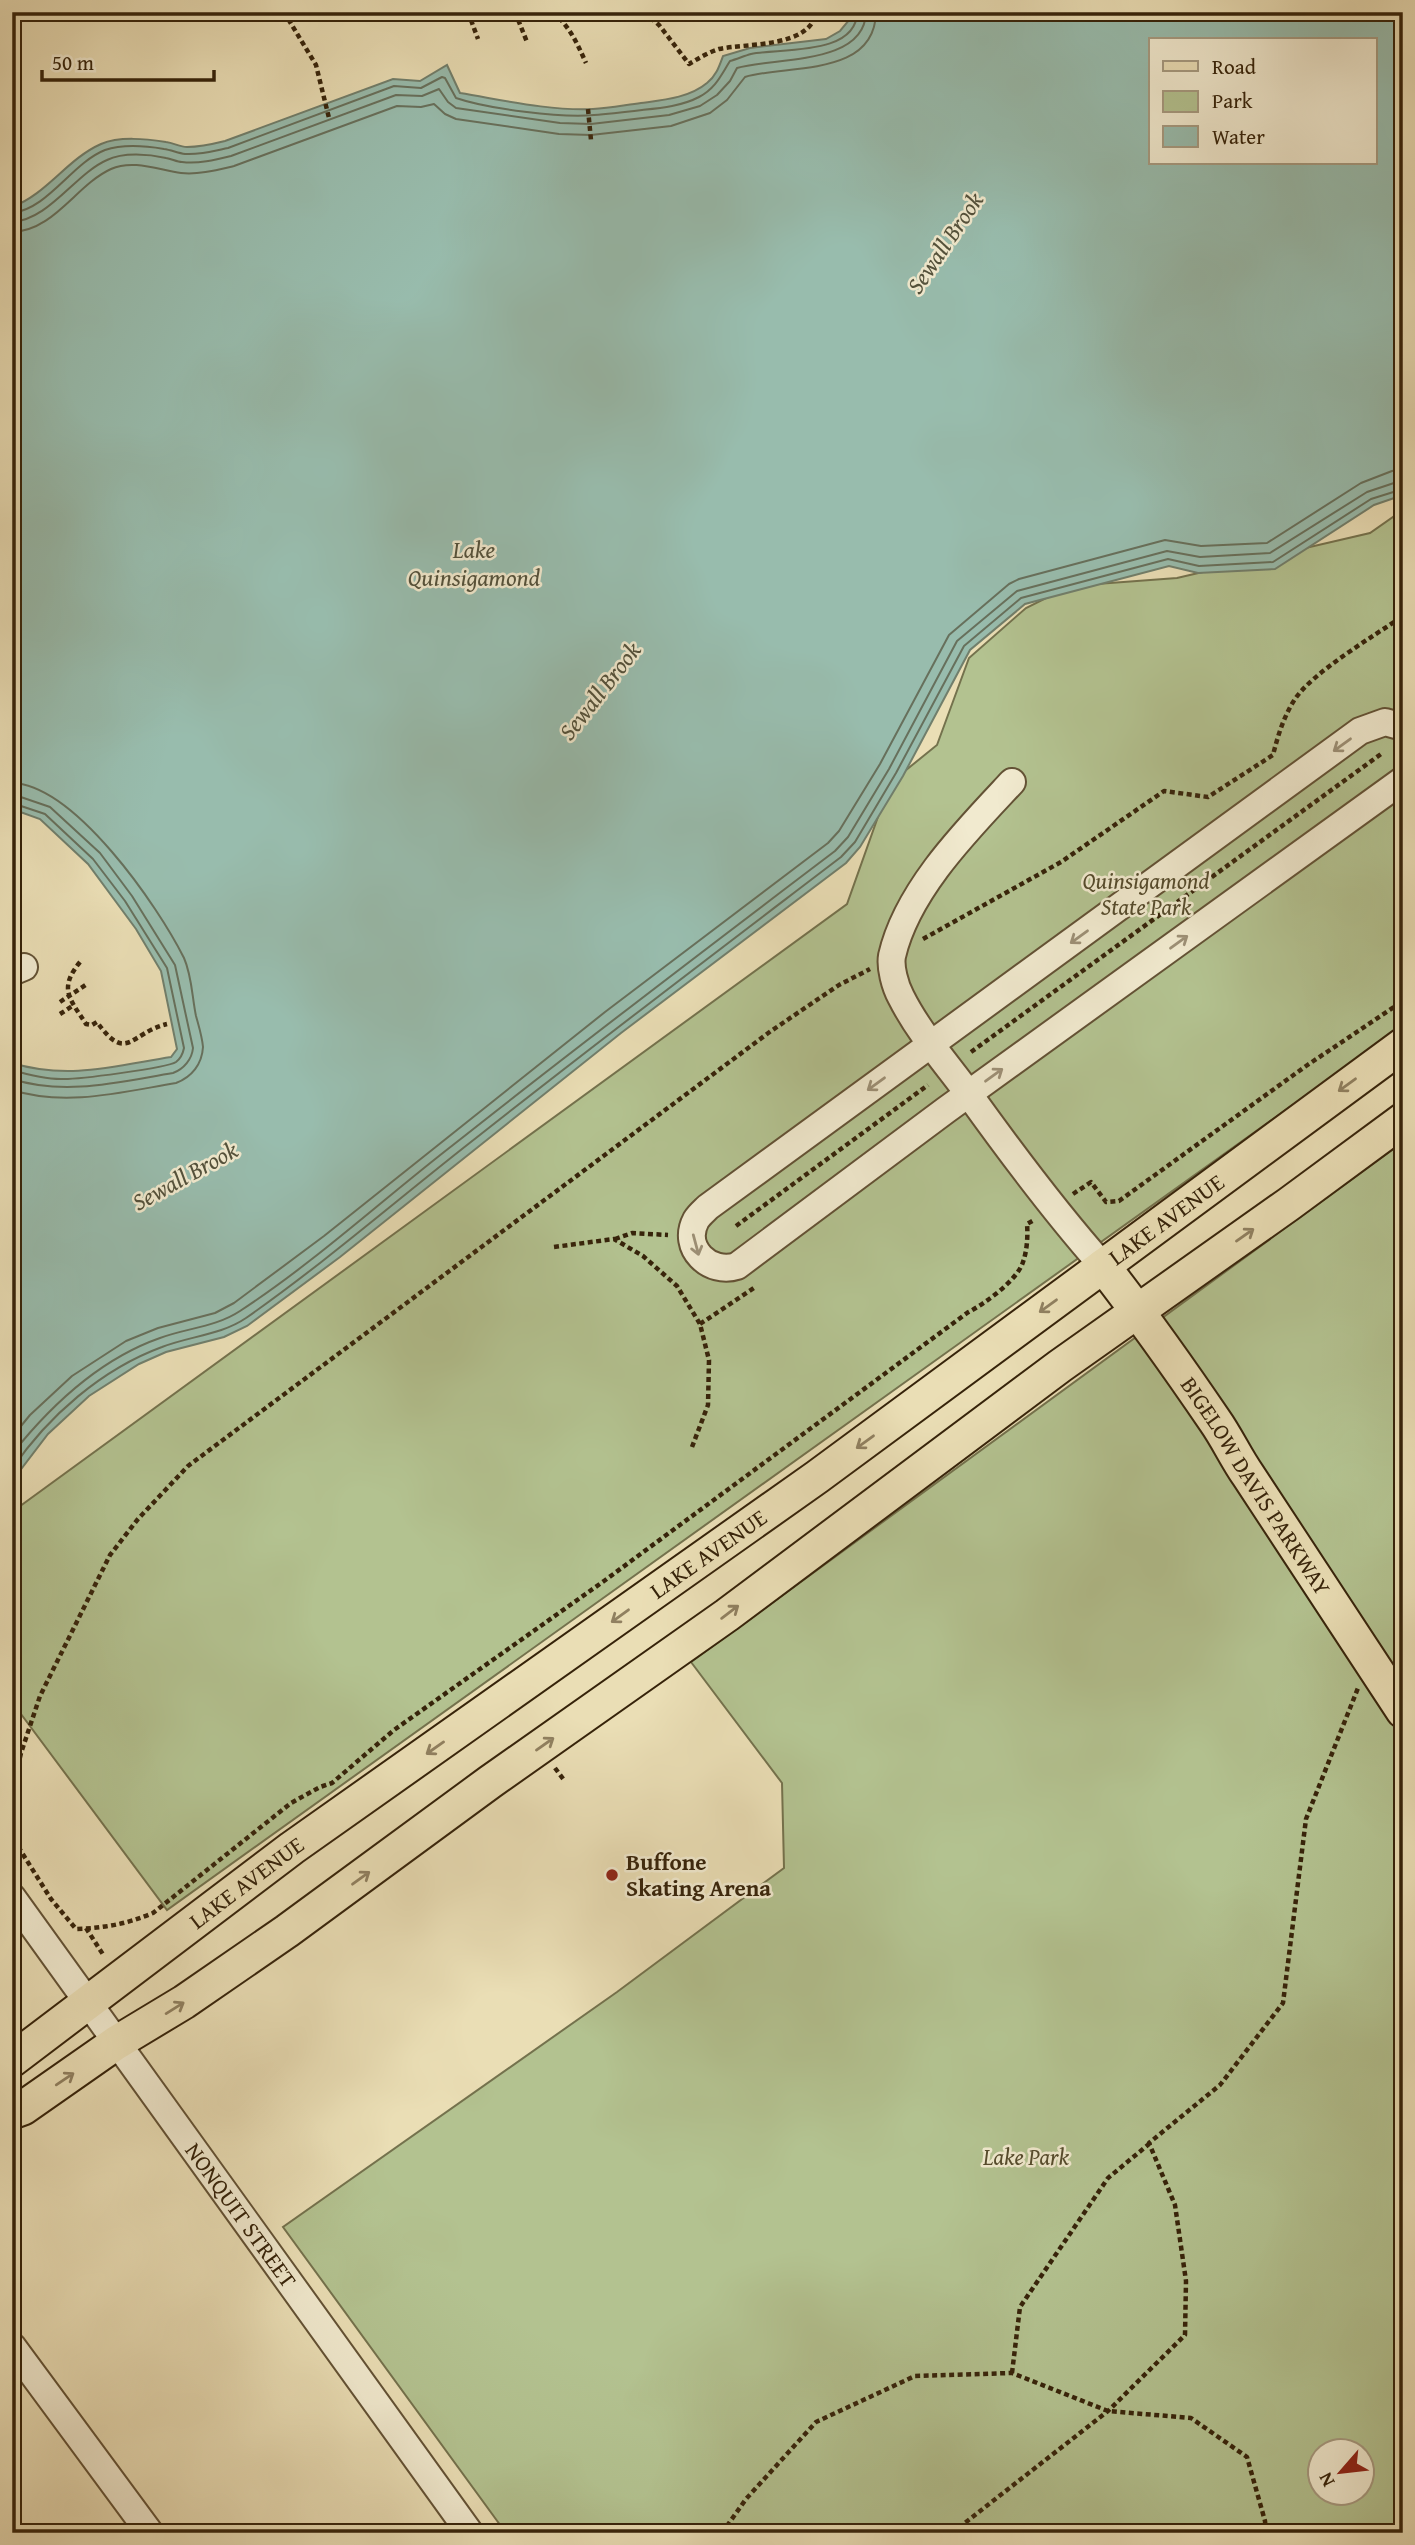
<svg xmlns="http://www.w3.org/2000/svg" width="1415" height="2545" font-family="'Gentium Book Plus',serif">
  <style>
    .green { fill: #b3c290; stroke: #74724d; stroke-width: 2; fill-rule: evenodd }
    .water { fill: #98bcad; stroke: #717f6c; stroke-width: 2; fill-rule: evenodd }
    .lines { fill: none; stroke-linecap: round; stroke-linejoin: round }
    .shore { stroke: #67705c; stroke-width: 2 }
    .minor-casing { stroke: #635235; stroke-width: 30 }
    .major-casing { stroke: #36230a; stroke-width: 37 }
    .path { stroke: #36230a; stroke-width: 4.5; stroke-dasharray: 5 3.5; stroke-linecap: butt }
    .minor { stroke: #f1eacf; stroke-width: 26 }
    .major { stroke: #eadeb5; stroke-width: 33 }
    .oneway { stroke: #9d9076 }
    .oneway2 { stroke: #908060 }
    .poi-dot { fill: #8f2418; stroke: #f1eacf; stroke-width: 2.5 }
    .labels { text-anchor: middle; stroke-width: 5; stroke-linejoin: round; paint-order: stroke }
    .park-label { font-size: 23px; font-style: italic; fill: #554b2c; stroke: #f1eacf }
    .street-label { font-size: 23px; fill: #36230a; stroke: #f1eacf }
    .poi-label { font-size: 23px; font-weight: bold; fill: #36230a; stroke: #f1eacf; text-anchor: start }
    .water-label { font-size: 24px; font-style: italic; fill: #53513b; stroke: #f1eacf }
  </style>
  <rect width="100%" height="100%" fill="#eadeb5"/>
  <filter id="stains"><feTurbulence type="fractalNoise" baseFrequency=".00286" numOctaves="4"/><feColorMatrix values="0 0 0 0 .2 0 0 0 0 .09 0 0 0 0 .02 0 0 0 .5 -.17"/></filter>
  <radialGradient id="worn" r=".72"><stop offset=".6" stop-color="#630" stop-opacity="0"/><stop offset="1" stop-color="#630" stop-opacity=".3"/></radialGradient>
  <path class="green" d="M1403 510V1026L167 1910 12 1702V1512L847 904 890 783 937 745 969 658 1026 608 1070 586 1177 578 1370 533Z
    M1403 1142V2533H506L283 2227 617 1992 784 1868 782 1783 691 1662ZM1320 2450H1362V2492H1320Z"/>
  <path class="water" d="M850 12H1403V495L1374 505 1275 569 1198 573 1169 566 1025 604 970 650 903 776 860 847 846 863 621 1033 340 1257 247 1326 224 1337 166 1352 139 1364 89 1396 48 1434 12 1481V1063C68 1080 115 1066 171 1057L177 1049 161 971 136 929 88 864 40 819 12 809V207C47 194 67 159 101 144 120 136 146 139 166 142 174 143 180 147 187 147 201 147 213 144 225 141L393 79 420 81 447 65 460 93C503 100 549 111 593 109 609 108 625 105 641 103 663 100 689 98 707 83 716 76 719 67 723 56L750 48 826 39 840 31 850 19ZM1151 40H1375V163H1151Z"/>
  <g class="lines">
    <path class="shore" d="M12 213C48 209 72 163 105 150 123 144 146 146 164 149 171 150 178 153 185 154 200 155 214 151 228 148L394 86 421 88 442 77 445 78 456 98C488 109 561 118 594 115 610 114 626 112 642 110 661 108 682 106 699 97 716 88 721 75 730 61 737 59 744 56 751 54 780 48 857 56 857 12
      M12 222C49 220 75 174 107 160 123 152 149 154 166 158 172 159 177 162 182 162 198 164 215 160 231 156L396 95 422 96 439 89 448 102 456 108 560 123 591 124 669 115 700 106 717 95 730 81 737 68C773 57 865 66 866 12
      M12 232C54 231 76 185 111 169 133 159 159 170 181 173 198 175 217 170 234 166L397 106 421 107 434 104 445 114 456 119 559 134 591 135 671 126 710 113 727 100 745 77C787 64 875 78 876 12
      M12 783C75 785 158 906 184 958 192 976 192 997 196 1016 199 1027 202 1036 203 1047 202 1064 192 1077 176 1083 122 1092 66 1107 12 1090
      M12 794 50 807 100 853 132 896 175 965 193 1048C192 1059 184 1069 173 1073 119 1082 65 1096 12 1079
      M12 803 45 814 93 859 125 901 167 968 184 1048C183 1053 180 1059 176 1062 167 1068 75 1080 61 1079 44 1079 29 1075 12 1070
      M12 1437 30 1415 72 1376 126 1341 158 1328 215 1313 234 1303 324 1236 605 1012 828 843 839 831 880 764 949 635 1009 584 1019 579 1165 540 1201 546 1267 543 1361 483 1392 471 1403 469
      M12 1454C51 1405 100 1359 160 1338 187 1328 216 1327 240 1311 315 1262 382 1200 453 1145 579 1045 707 948 835 851L848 837 889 769 957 641 1017 591 1167 551 1200 557 1270 553 1367 492 1403 480
      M12 1469C48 1416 102 1369 162 1347 190 1336 221 1335 246 1318 326 1262 399 1198 476 1138 596 1043 719 950 841 857L855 842 896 773 964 646 1021 598 1168 559 1199 566 1273 562 1371 499 1403 489"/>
    <defs>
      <g id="minor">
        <path d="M1403 727 1385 722 1360 731 708 1207C704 1211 699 1215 696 1220 681 1248 710 1275 737 1266L946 1110 1403 780"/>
        <path d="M1012 782C968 829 907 890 892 956 890 967 895 986 901 997 918 1031 945 1062 968 1093 1011 1153 1054 1211 1103 1266"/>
        <path d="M12 972 24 967"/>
        <path id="s1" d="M12 1897 470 2533"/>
        <path d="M12 2346 150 2533"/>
      </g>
      <g id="major">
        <path id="s2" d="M1103 1266C1142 1316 1179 1368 1215 1421 1227 1438 1236 1458 1248 1475 1300 1554 1351 1633 1403 1711"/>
        <path id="s3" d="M12 2060 292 1848 817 1477 1403 1045"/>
        <path d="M12 2112 23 2108 116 2043 184 2002 287 1931 490 1782 727 1615 1060 1366 1289 1204 1403 1120"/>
      </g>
    </defs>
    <use href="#minor" class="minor-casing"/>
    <use href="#major" class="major-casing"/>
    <path class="path" d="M284 12 316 65 329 118
      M468 12 478 39
      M515 12 527 42
      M553 12C570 27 577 43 586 63
      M644 12 659 25 689 64C699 58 709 52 719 49 746 43 811 48 816 12
      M588 109 591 140
      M923 939 1061 862 1164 791 1208 797 1273 755C1278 735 1284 716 1295 699 1313 672 1374 636 1403 616
      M80 962C58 989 70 999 86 1024L92 1025 97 1022C127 1064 130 1033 167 1024
      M60 1002 87 984
      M60 1014 74 1005
      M971 1052 1381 754
      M1073 1194 1091 1182 1106 1202 1119 1201 1306 1066 1403 1001
      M736 1226 928 1085
      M615 1239 632 1233 668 1235
      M554 1247 614 1239 643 1256 677 1286 700 1324 709 1360 708 1405 692 1447
      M700 1324 754 1288
      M555 1768 564 1780
      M12 1791 21 1753 40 1696 110 1555 138 1519 188 1466 771 1031 839 985 870 969
      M12 1796 19 1848 51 1899 76 1929C104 1928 127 1924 153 1913L291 1803 320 1787 332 1783 394 1730 604 1581 967 1313C984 1304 1017 1281 1023 1262 1027 1251 1028 1236 1027 1224L1034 1220
      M86 1928 104 1956
      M1012 2373 1020 2307 1108 2178 1149 2144
      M722 2533 746 2499 816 2422 915 2376 1012 2373 1108 2411 1191 2418 1247 2457 1265 2521 1266 2533
      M952 2533 1108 2411 1185 2335 1186 2281 1175 2205 1149 2143 1220 2085 1283 2003 1306 1819 1358 1688"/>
    <use href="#minor" class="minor"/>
    <use href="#major" class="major"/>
  </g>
  <defs><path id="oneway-shaft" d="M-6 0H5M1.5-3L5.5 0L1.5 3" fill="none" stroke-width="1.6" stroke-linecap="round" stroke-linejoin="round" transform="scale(1.75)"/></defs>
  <g class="oneway">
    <use href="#oneway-shaft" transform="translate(1342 745) rotate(144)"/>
    <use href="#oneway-shaft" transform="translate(1079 937) rotate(144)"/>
    <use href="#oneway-shaft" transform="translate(1179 942) rotate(-36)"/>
    <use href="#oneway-shaft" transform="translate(994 1075) rotate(-36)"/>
    <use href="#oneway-shaft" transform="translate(876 1084) rotate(144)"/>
    <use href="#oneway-shaft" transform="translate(696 1245) rotate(75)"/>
  </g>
  <g class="oneway2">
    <use href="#oneway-shaft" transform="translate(1347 1085) rotate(144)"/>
    <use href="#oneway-shaft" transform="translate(1245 1235) rotate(-35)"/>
    <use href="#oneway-shaft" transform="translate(1048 1306) rotate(144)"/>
    <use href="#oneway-shaft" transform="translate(865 1442) rotate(144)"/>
    <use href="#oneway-shaft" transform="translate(730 1612) rotate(-37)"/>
    <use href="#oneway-shaft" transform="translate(620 1616) rotate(144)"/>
    <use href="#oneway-shaft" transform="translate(545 1744) rotate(-35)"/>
    <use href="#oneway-shaft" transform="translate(435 1748) rotate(145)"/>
    <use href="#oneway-shaft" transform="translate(361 1878) rotate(-36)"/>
    <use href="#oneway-shaft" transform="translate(175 2008) rotate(-32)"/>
    <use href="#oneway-shaft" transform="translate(65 2079) rotate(-34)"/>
  </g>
  <circle class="poi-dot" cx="612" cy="1875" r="7"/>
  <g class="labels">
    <g class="park-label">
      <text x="1146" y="889">Quinsigamond<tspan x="1146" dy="26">State Park</tspan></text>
      <text x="1026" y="2165">Lake Park</text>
    </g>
    <g class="street-label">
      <text dy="8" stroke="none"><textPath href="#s3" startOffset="1428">LAKE AVENUE</textPath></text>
      <text dy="8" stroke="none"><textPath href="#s2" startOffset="268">BIGELOW DAVIS PARKWAY</textPath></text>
      <text dy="8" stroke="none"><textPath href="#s3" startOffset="861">LAKE AVENUE</textPath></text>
      <text dy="8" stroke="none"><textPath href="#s3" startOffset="294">LAKE AVENUE</textPath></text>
      <text dy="8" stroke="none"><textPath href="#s1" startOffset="392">NONQUIT STREET</textPath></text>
    </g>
    <g class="poi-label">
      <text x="626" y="1870">Buffone<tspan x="626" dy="26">Skating Arena</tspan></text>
    </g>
    <g class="water-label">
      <text transform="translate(945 243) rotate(-56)" y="8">Sewall Brook</text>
      <text x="474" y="558">Lake<tspan x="474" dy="28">Quinsigamond</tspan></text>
      <text transform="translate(600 691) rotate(-52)" y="8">Sewall Brook</text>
      <text transform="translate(185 1176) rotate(-29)" y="8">Sewall Brook</text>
    </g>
  </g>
  <rect width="1415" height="2545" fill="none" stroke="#eadeb5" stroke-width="42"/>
  <rect x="14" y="14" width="1387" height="2517" fill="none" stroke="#36230a" stroke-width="3.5"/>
  <rect x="21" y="21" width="1373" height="2503" fill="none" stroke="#36230a" stroke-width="2"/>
  <rect x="1149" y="38" width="228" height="126" fill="#f1eacf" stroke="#a69a80" stroke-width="2"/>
  <rect x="1163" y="61" width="35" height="10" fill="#eadeb5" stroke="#a69a80" stroke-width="2"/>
  <text x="1212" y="74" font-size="21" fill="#36230a">Road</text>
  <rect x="1163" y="91" width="35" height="21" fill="#b3c290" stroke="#a69a80" stroke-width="2"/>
  <text x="1212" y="108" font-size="21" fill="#36230a">Park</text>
  <rect x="1163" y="126" width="35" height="21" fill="#98bcad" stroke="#a69a80" stroke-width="2"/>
  <text x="1212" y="144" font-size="21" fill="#36230a">Water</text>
  <g transform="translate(1341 2472) rotate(242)"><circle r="33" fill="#f1eacf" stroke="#a69a80" stroke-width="2"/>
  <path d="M0-5L12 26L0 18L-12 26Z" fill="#8f2418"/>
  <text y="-10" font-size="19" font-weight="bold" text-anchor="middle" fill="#36230a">N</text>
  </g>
  <path d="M42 70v10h172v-10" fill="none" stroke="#36230a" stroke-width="3.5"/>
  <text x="52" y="70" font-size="21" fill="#36230a" stroke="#f1eacf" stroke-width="5" paint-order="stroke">50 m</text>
  <rect width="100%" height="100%" filter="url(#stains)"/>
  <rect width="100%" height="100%" fill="url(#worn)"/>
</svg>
